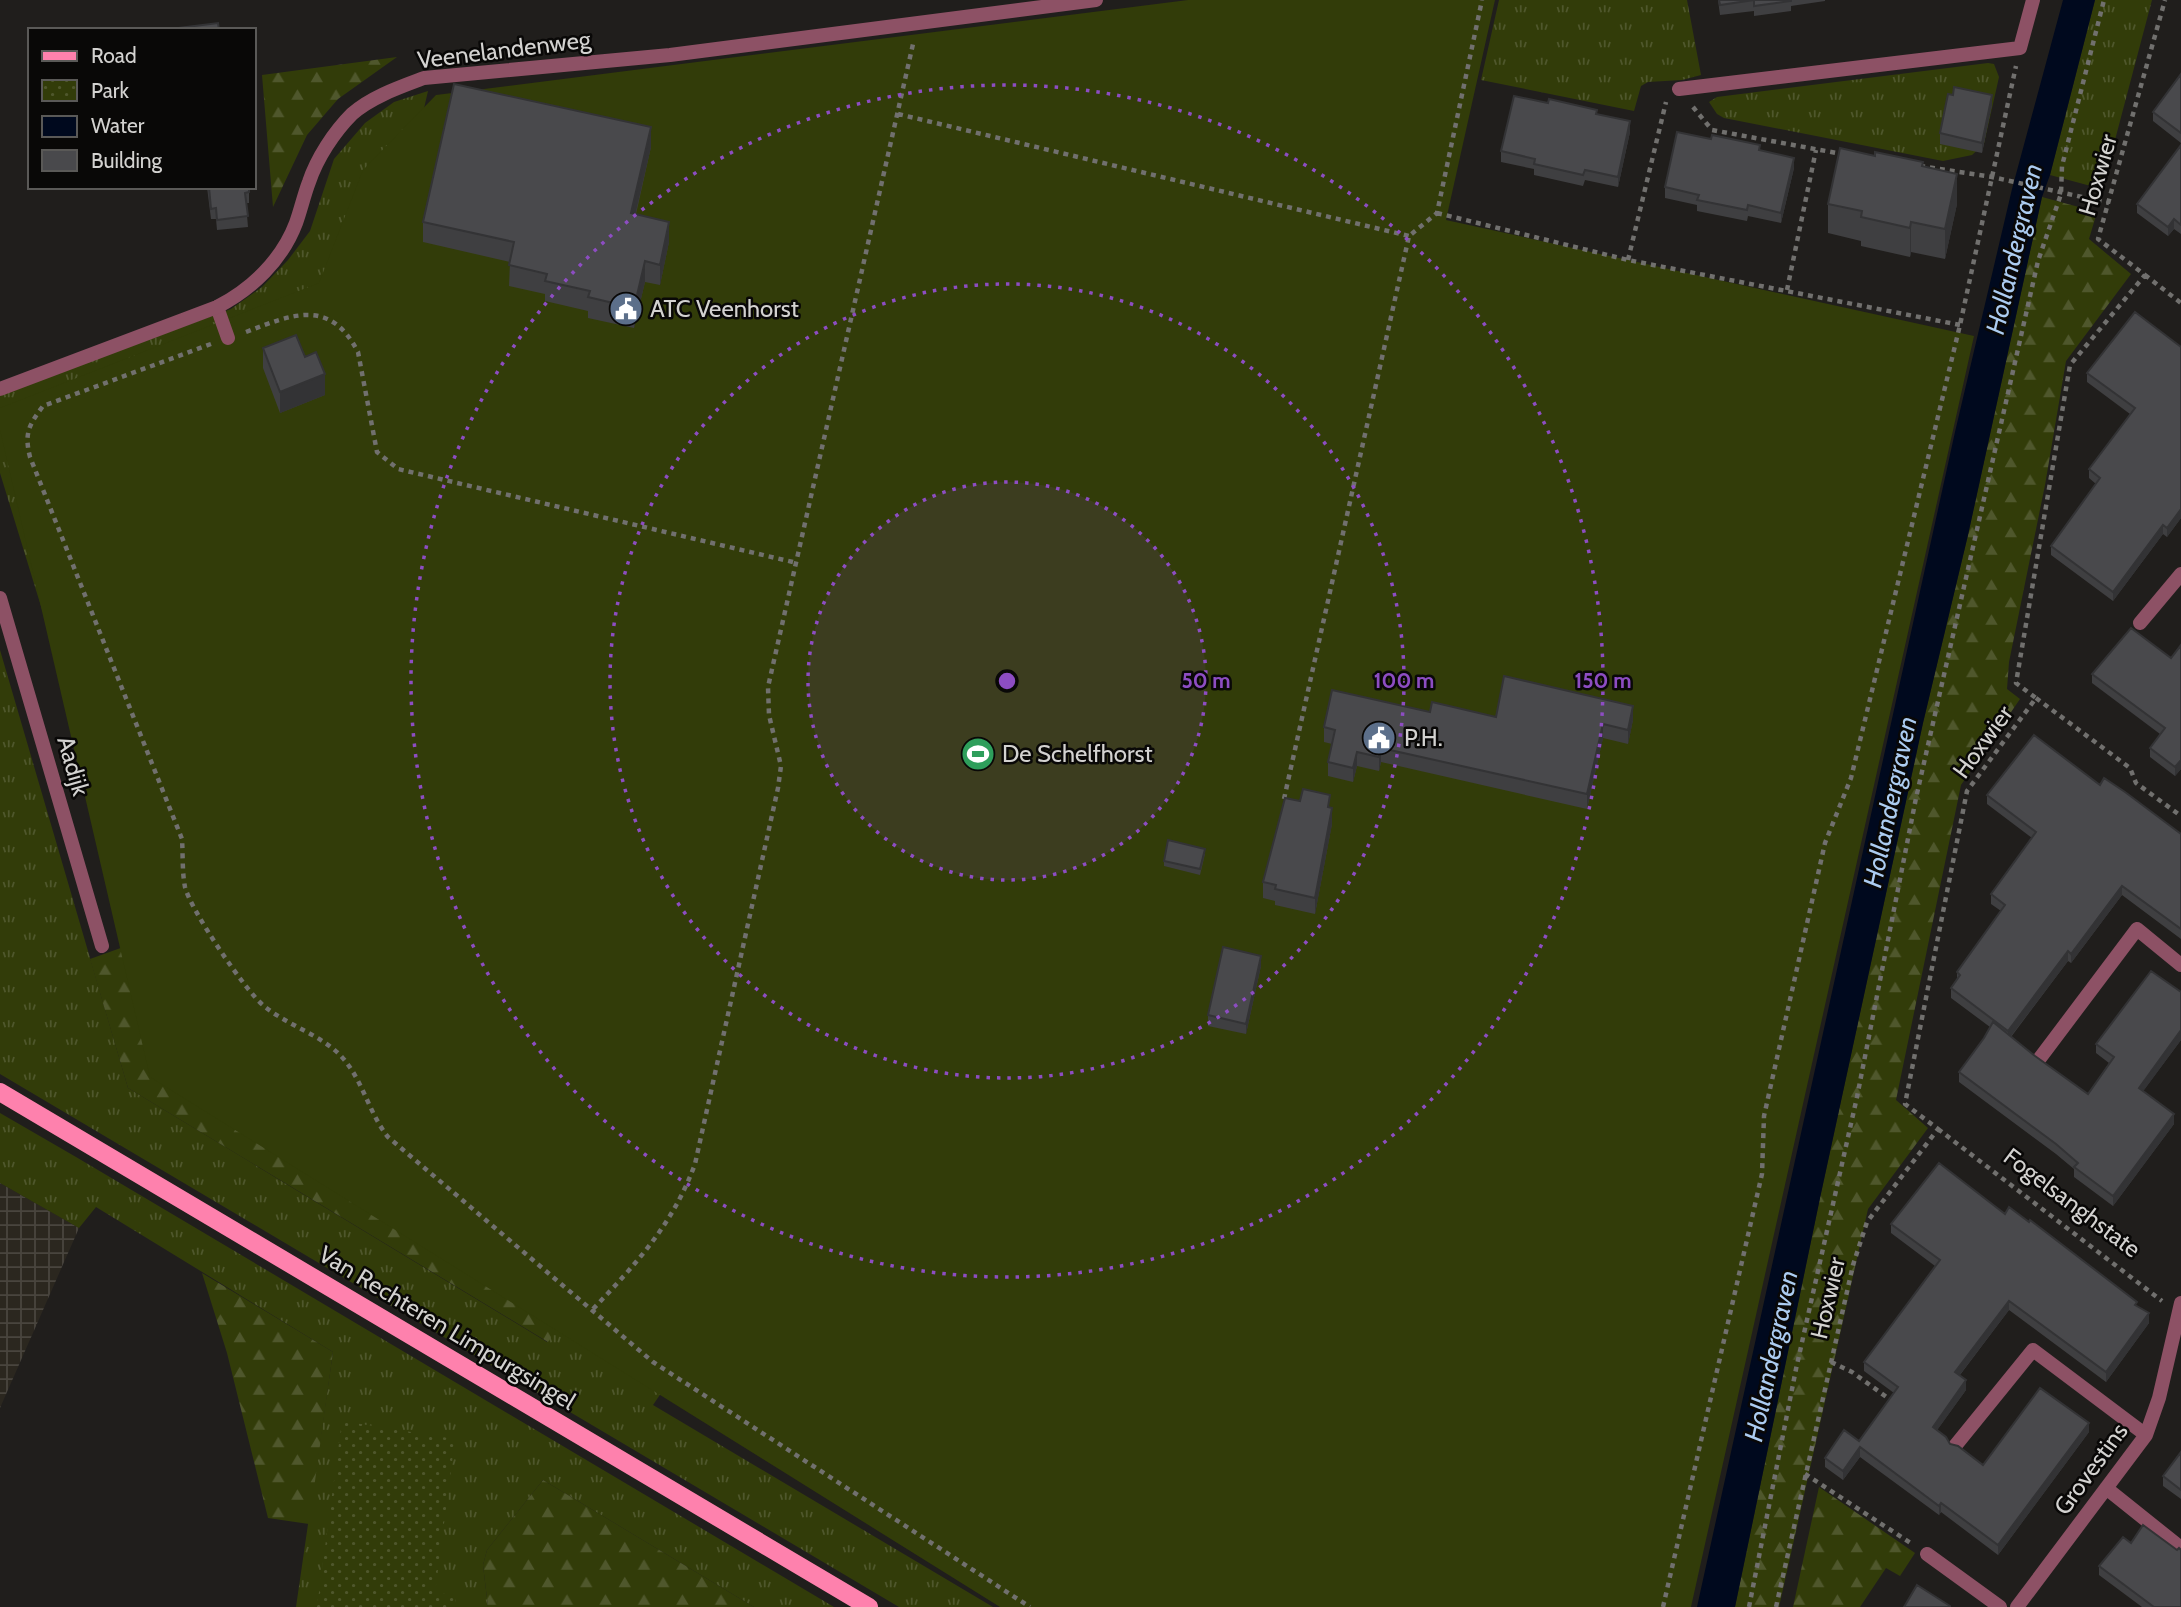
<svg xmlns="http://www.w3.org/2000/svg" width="2181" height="1607" font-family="Cabin,sans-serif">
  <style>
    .industrial { fill: url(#industrial-grid) }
    .grass { fill: url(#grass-tufts) }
    .forest { fill: url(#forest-firs) }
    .park { fill: url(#park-dots) }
    .pitch { fill: #323c09 }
    .water { fill: #00091e }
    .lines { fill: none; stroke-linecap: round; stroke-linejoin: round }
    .path { stroke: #71706e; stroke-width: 4.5; stroke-dasharray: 5 5; stroke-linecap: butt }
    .lane { stroke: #8d5165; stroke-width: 14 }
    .street { stroke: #8d5165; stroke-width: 14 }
    .primary { stroke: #fe81ad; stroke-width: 18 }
    .wall { fill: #3f3f41 }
    .shaded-wall { fill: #333335 }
    .building { fill: #49494c; stroke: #333335; stroke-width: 2 }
    .ring { fill: none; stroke: #8d4dc2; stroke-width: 3.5; stroke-dasharray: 3.5 7 }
    .labels { text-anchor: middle; stroke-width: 5; stroke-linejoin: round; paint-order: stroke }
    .street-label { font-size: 24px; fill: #d3d2d0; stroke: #090807 }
    .poi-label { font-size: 24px; fill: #d3d2d0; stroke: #090807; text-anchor: start }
    .water-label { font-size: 26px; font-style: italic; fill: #acccf1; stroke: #090807 }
    .centre { fill: #8d4dc2; stroke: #090807; stroke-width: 3.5 }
    .ring-label { font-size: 21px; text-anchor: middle; font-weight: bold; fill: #8d4dc2; stroke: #090807; stroke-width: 5; stroke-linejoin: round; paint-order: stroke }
  </style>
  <defs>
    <pattern id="industrial-grid" width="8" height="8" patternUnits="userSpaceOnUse" patternTransform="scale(1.75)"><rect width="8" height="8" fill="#2b271f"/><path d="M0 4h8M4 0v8" fill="none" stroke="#49453e"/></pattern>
    <pattern id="grass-tufts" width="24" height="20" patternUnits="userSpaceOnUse" patternTransform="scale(1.75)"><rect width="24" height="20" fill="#323c09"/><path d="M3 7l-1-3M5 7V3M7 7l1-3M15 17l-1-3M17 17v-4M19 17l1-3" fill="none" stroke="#4f572c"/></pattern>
    <pattern id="forest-firs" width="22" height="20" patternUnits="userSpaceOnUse" patternTransform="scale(1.75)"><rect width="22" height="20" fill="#323c09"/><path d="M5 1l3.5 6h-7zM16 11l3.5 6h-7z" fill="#4f572c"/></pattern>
    <pattern id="park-dots" width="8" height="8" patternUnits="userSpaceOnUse" patternTransform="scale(1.75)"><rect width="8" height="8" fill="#323c09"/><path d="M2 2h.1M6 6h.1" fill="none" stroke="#4f572c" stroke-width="1.8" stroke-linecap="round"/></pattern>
  </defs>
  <rect width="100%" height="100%" fill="#201e1c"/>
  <path class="industrial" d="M0 1183 79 1228 0 1408Z"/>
  <path class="grass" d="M1499 0H1687L1701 75 1682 80 1648 82 1641 86 1634 111 1481 80Z
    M2095 0H2152L2102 189 2050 175Z
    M1988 63 1994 64 1999 77 1984 144 1972 155 1943 161 1724 118 1717 114 1709 102 1717 97Z
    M428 91 369 347 52 642 0 473V394L231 309 262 287 288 260 310 231 334 159 365 123 394 102Z
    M0 650 128 1088 547 1342 573 1304 672 1377 653 1405 993 1607H899L0 1074Z
    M0 1113 76 1157 834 1607H754L543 1480 487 1550 483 1565 488 1607H296L333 1352 96 1207 79 1228 0 1183Z"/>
  <path class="forest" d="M397 57 338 99 307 135 273 207 262 75Z
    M2042 197 2097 212 2089 239 2131 274 2066 361 2045 485 2009 662 2007 689 2020 699 1961 785 1896 1100 1928 1128 1868 1209 1779 1607H1735L1820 1198 1923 723 1968 535Z
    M143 940 573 1304 548 1342 128 1088 90 959Z
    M202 1273 333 1352 309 1524 268 1518 227 1353Z
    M543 1480 754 1607H488L483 1565 487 1550Z
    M1819 1487 1915 1553 1900 1576 1886 1568 1860 1607H1793Z"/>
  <path class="park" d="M342 1421 455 1439 435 1593 456 1595 455 1607H317Z"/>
  <path class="pitch" d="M1188 0H1495L1446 220 1974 336 1691 1607H1000L150 1077 0 430V408L319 283 363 170 436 95Z"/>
  <path class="water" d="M2063 0H2095L2050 175 2042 197 1968 535 1923 723 1820 1198 1735 1607H1697L1955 432 2012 189Z"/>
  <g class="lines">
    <path class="path" d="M1693 107 1712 130 1842 154
      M898 114 1409 236
      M1920 166 1992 177 2109 203
      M1437 213 1628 260 1960 325
      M1628 260 1666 102
      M2145 275 2181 303
      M1787 290 1816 150
      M246 332C293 314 330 298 358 352L377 452 398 469 797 563
      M211 344 43 406C29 425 24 433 30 457L182 839C183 854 182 872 185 887 190 909 246 992 264 1006 287 1025 319 1034 340 1055 363 1079 368 1112 388 1137L653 1362 1030 1607
      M2036 698 2130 768 2136 783 2181 816
      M1284 799 1409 236 1437 213 1482 0
      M1938 1129 2162 1301
      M593 1309C637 1263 673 1224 695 1164L778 788 781 766 769 715 768 687 913 44
      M1831 1362 1852 1372 1892 1401
      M1805 1474 1912 1544
      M1663 1607 1762 1174 1764 1116 1825 843 1851 778 1960 325 2016 66
      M1749 1607 1796 1369 1857 1097 1916 798 2038 261 2061 194 2062 166 2104 0
      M1776 1607 1853 1265 1867 1222 1938 1129 1905 1104 1967 791 2036 698 2016 683 2070 365 2145 275 2098 239 2165 0"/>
    <path class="lane" d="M1679 89 2020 48 2033 0
      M217 307 228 338"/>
    <path class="street" d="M0 389 217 307C252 289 282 260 296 223 301 209 304 195 309 182 317 158 334 132 352 114 371 97 400 87 424 78L670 55 1096 0
      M0 598 102 946
      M2140 623 2181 574
      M2040 1058 2137 929 2181 965
      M1955 1446 2033 1350 2146 1435
      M2106 1488 2181 1548
      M1927 1554 2000 1607
      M2017 1607 2146 1435 2159 1398 2181 1303"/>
    <path class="primary" d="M0 1092 869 1607"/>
  </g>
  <path class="wall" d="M1718 0H1825V1L1791 6V11L1754 16V11L1720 15Z
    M2181 74V143L2153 121V112Z
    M1548 103 1597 114 1630 132 1618 187 1585 180 1583 186 1534 175V169L1501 162V151Z
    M1992 105 1982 153 1940 144V133Z
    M2181 145V234L2174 229 2168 236 2137 213V204Z
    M651 147 636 214 669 242 660 285 645 282 634 328 588 318V311L545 301V294L509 286 510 262 423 242V222Z
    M1760 150 1794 168 1781 223 1748 216 1747 221 1697 211V205L1665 198V187Z
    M1923 167 1957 204 1945 259 1911 252 1910 257 1861 246V241L1828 233V204Z
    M207 187H249V203H246L248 227 217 230 216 219H211Z
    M2181 347V518L2167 537 2163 534 2113 601 2051 555V546L2096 484 2089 478V469L2130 414 2087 382V373Z
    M263 348 305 357 325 395 280 413 263 368Z
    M2181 645V769L2175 776 2150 757V748L2160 734 2092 683V674L2171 658Z
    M1430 712 1496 717 1633 720 1628 744 1603 738 1587 809 1381 762 1379 771 1357 766 1353 782 1328 776V762L1332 744 1324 742V727Z
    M2100 785 2181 834V939L2122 895 2071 963 2068 961 2011 1037 2035 1056 2088 1094 2109 1063 2096 1053V1044L2181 992V1040L2143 1091 2174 1124 2113 1206 2074 1177V1169L2056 1154 1959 1082V1072L1984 1038 1990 1027 1951 998V988L1957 981V972L2001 911 1991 904V894L2032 838 1987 804V795Z
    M1330 808 1332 824 1315 914 1275 905V901L1263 898V882Z
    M1205 854 1200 875 1164 866V861Z
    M1261 966 1246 1034 1208 1026V1015Z
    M2005 1214 2137 1307 2149 1323 2106 1382 2009 1310 1960 1375 1966 1390 1937 1430 1950 1444 1983 1465 2089 1432 1998 1555 1941 1512 1939 1515 1860 1457 1843 1480 1825 1467V1458L1859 1441 1894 1393 1864 1371V1362L1935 1266 1891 1233V1224Z
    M2181 1452V1499L2163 1486V1476Z
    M2131 1543 2177 1550 2181 1607H2142L2099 1575V1566Z"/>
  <path class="shaded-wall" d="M1992 95V105L1982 153V143Z
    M1630 121V132L1618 187V177Z
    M651 127V147L631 233V213Z
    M1794 158V168L1781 223V213Z
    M1957 174V204L1945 259V229Z
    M2174 219V229L2168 236V227Z
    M669 222V242L660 285V265Z
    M1911 222V252L1910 257V228Z
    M645 261V282L634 328V308Z
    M325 374V395L280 413V392Z
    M2181 509V518L2167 537V528Z
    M2163 525V534L2113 601V592Z
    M1633 706V720L1628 744V730Z
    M1603 724V738L1587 809V794Z
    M1381 748V762L1379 771V757Z
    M1357 752V766L1353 782V768Z
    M2181 760V769L2175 776V767Z
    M1332 808V824L1315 914V898Z
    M2122 886V895L2071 963V954Z
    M2068 951V961L2008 1040V1031Z
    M1261 956V966L1246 1034V1024Z
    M2181 1030V1040L2139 1097V1088Z
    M2174 1114V1124L2113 1206V1196Z
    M2009 1301V1310L1955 1381V1372Z
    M2149 1313V1323L2106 1382V1372Z
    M1966 1380V1390L1933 1436V1427Z
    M2089 1423V1432L1998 1555V1545Z
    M1860 1447V1457L1843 1480V1471Z
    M1941 1503V1512L1939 1515V1506Z"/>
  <path class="building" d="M1719 0H1791V1L1754 6V0L1720 5Z
    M218 23 219 30H171V29Z
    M2181 74V133L2153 112Z
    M454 84 651 127 631 213 669 222 660 265 645 261 634 308 588 297 590 291 545 281 547 274 509 265 514 242 423 222Z
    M1954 87 1992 95 1982 143 1940 133 1948 94 1953 95Z
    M1514 96 1548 103 1549 99 1597 110 1596 114 1630 121 1618 177 1585 170 1583 175 1534 164 1535 159 1501 151Z
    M1677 132 1711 139 1712 135 1760 145 1759 150 1794 158 1781 213 1748 205 1747 210 1697 200 1699 195 1665 187Z
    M2181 145V225L2174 219 2168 227 2137 204Z
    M1840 148 1875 156V152L1923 162 1922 166 1957 174 1945 229 1911 222 1910 228 1861 217 1862 211 1828 204Z
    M209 187H249V192L245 193 248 216 217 220 216 208 211 209Z
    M2135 312 2181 347V509L2167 528 2163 525 2113 592 2051 546 2100 478 2089 469 2135 408 2087 373Z
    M296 335 305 357 316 352 325 374 280 392 263 348Z
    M2131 628 2171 658 2181 645V760L2175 767 2150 748 2165 728 2092 674Z
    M1504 676 1633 706 1628 730 1603 724 1587 794 1381 748 1379 757 1357 752 1353 768 1328 762 1335 730 1324 727 1332 690 1430 712 1432 702 1496 717Z
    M2034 735 2100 785 2104 778 2125 792 2181 834V929L2122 886 2071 954 2068 951 2008 1031 1951 988 1960 975 1957 972 2005 905 1991 894 2036 832 1987 795Z
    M1303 789 1330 795 1328 807 1332 808 1315 898 1275 889 1276 885 1263 882 1285 798 1300 801Z
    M1168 840 1205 849 1200 869 1164 861Z
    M1223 947 1261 956 1246 1024 1208 1015Z
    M2151 971 2181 992V1030L2139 1088 2174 1114 2113 1196 2074 1167 2078 1163 2056 1144 1959 1072 1984 1038 1993 1022 2035 1056 2088 1094 2114 1057 2096 1044Z
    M1939 1163 2005 1214 2009 1207 2029 1222 2030 1220 2137 1302 2135 1305 2149 1313 2106 1372 2009 1301 1955 1372 1966 1380 1933 1427 1946 1437 1950 1444 1958 1446 1983 1465 2040 1388 2089 1423 1998 1545 1941 1503 1939 1506 1860 1447 1843 1471 1825 1458 1844 1430 1859 1441 1898 1387 1864 1362 1940 1260 1891 1224Z
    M2181 1452V1490L2163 1476Z
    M2143 1525 2177 1550 2179 1548 2181 1550V1607H2154L2099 1566 2123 1537 2131 1543Z
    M1917 1585 1950 1606V1607H1904Z"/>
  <circle cx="1007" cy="681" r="199" fill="#8d4dc2" fill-opacity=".12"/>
  <g class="ring">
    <circle cx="1007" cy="681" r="199"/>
    <circle cx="1007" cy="681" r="397"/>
    <circle cx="1007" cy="681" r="596"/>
  </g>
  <defs>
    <symbol id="civic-disc" viewBox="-11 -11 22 22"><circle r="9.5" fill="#5c6f8a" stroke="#090807"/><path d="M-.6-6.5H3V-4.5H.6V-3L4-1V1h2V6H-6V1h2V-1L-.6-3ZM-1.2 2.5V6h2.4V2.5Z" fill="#fff"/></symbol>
    <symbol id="stadium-disc" viewBox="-11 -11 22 22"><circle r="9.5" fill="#2e9e5b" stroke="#090807"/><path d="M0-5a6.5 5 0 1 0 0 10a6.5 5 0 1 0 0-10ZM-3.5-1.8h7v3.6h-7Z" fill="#fff"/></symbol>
  </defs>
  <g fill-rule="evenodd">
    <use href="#civic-disc" x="607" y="290" width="38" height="38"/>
    <use href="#civic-disc" x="1360" y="719" width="38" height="38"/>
    <use href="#stadium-disc" x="959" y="735" width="38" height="38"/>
  </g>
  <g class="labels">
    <g class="street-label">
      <text transform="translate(504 50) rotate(-7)" y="8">Veenelandenweg</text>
      <text transform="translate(2098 175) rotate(-74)" y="8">Hoxwier</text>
      <text transform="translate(1983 742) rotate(-54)" y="8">Hoxwier</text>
      <text transform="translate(73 766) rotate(74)" y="8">Aadijk</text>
      <text transform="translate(2072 1203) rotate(37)" y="8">Fogelsanghstate</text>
      <text transform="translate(1828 1298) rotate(-77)" y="8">Hoxwier</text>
      <text transform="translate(447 1328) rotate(31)" y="8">Van Rechteren Limpurgsingel</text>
      <text transform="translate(2091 1469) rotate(-54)" y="8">Grovestins</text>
    </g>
    <g class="poi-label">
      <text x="650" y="317">ATC Veenhorst</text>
      <text x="1404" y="746">P.H.</text>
      <text x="1002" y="762">De Schelfhorst</text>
    </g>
    <g class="water-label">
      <text transform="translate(2014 249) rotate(-77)" y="9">Hollandergraven</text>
      <text transform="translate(1890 802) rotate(-78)" y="9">Hollandergraven</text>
      <text transform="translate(1771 1356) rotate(-78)" y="9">Hollandergraven</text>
    </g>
  </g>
  <circle cx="1007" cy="681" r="10" class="centre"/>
  <g class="ring-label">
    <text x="1206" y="688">50 m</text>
    <text x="1404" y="688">100 m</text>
    <text x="1603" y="688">150 m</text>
  </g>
  <rect x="28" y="28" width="228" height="161" fill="#090807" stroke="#5a5957" stroke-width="2"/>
  <rect x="42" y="51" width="35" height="10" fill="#fe81ad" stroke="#5a5957" stroke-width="2"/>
  <text x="91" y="63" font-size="21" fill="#d3d2d0">Road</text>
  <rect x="42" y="80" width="35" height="21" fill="url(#park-dots)" stroke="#5a5957" stroke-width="2"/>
  <text x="91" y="98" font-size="21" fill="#d3d2d0">Park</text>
  <rect x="42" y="116" width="35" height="21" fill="#00091e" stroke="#5a5957" stroke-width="2"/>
  <text x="91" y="133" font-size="21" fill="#d3d2d0">Water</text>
  <rect x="42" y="150" width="35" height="21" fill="#49494c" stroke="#5a5957" stroke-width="2"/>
  <text x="91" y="168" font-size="21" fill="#d3d2d0">Building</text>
</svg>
